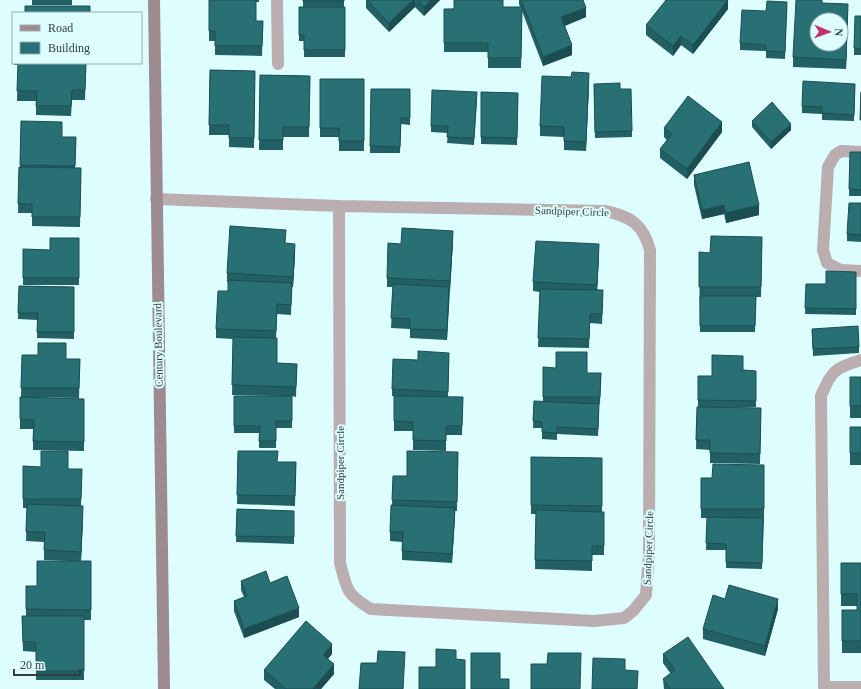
<svg xmlns="http://www.w3.org/2000/svg" width="861" height="689" font-family="Georgia,serif">
  <style>
    .lines { fill: none; stroke-linecap: round; stroke-linejoin: round }
    .street { stroke: #baaeb1; stroke-width: 12 }
    .secondary { stroke: #9d8b90; stroke-width: 12 }
    .wall { fill: #226064 }
    .shaded-wall { fill: #1c4e51 }
    .building { fill: #287074; stroke: #1c4e51; fill-rule: evenodd }
    .labels { text-anchor: middle; stroke-width: 4; stroke-linejoin: round; paint-order: stroke }
    .street-label { font-size: 11px; fill: #313d3e; stroke: #ddfdff }
  </style>
  <rect width="100%" height="100%" fill="#ddfdff"/>
  <g class="lines">
    <path class="street" d="M277 0 278 64
      M861 152 841 151 835 155 828 167 823 250 827 263 841 270 861 271
      M156 199 339 206
      M339 206 605 211C630 216 643 224 650 250L649 553 646 595 633 611 624 618 594 621 371 609C346 594 347 590 340 563Z
      M861 360C835 368 831 371 821 396L824 687H861"/>
    <path class="secondary" d="M154 0 164 689"/>
  </g>
  <path class="wall" d="M32 0H72V5H32Z
    M209 0H259V2H256V21H263L262 56 215 55V41H209Z
    M303 0H344V7H345V57H304V41H299V7H303Z
    M366 0H440L424 16 415 7 389 32 366 8Z
    M519 0H583L586 17 565 26 572 55 543 66 522 11 521 68H488V52H444V9L503 7H520L519 4Z
    M728 0V9L693 54 681 45 673 56 646 35V25Z
    M787 2 785 59 766 58V51L740 50V43L766 11Z
    M822 3 848 14 846 69 793 67V57Z
    M861 16V55H854V48Z
    M14 63H86L85 100H72L71 116 36 115V101H17L18 65H14Z
    M210 70 255 71 254 148 229 147V135H209Z
    M260 75 310 76 309 137H283V150H259Z
    M320 79H364V151H339V137H320Z
    M589 83 586 151 564 150V137L540 136V126Z
    M371 89H410V125L401 124 400 153H370Z
    M594 90 632 131V137L595 138Z
    M855 90 854 121 822 120V114L802 113V106Z
    M481 92 518 93 517 145 481 144Z
    M477 99 474 145 447 143 448 133 431 132V126Z
    M21 121 62 137H76L75 168H81L80 227 32 226V213H18L19 167H20Z
    M752 121 791 130 771 149 752 127Z
    M664 128 722 132 687 179 660 158V149L667 140 664 137Z
    M850 152H861V196H849Z
    M694 175 759 215 726 223 724 214 702 219 694 185Z
    M861 203V242L847 241V234Z
    M762 237 761 297H756L755 332H700L699 252 710 253Z
    M79 238V285H23V249L50 250Z
    M453 241 447 340 410 338V329L391 328 393 287H387V278L401 244Z
    M286 244 295 254 293 287H292L291 315 277 314 276 338 277 363 297 364 296 397 292 396V428H276V448H259V433H234V396H281L232 395 233 339 216 338V329L228 291V282H227V273Z
    M599 254 597 290 603 300 602 324 590 323 589 348 538 347 540 292 533 291V282Z
    M856 272V315L805 314 806 284H826Z
    M19 286 74 287V339L37 338V320L18 319Z
    M812 329 859 347V353L813 356Z
    M449 353 448 397H463L462 435H446V451L413 450V431H394V396H392V389L418 360Z
    M22 355 66 359H80L79 398 21 397Z
    M543 367 587 373H601L600 404H587L599 411 598 436 557 434V440L542 439V428H533L534 401 543 402Z
    M743 370 756 371V407H698V376H712Z
    M850 377H861V418H850Z
    M20 397 84 399V451L33 450V429H20Z
    M697 407 761 408 760 464 710 463V450L696 449Z
    M850 427H861V465H850Z
    M238 451 278 462H296L295 506 237 504Z
    M458 452 457 511H455L452 563 402 560V542L390 541V532L392 505 393 476H407Z
    M531 457 602 458V512H604V555H592V571L535 569 536 514H531Z
    M764 465V519L762 569 726 568V550H706L707 518H701V478H712Z
    M23 466 68 469H82L81 506 83 516 81 561H91V620H84V680H36V652L23 651 22 616H26V586H37L70 561 44 560V542L26 541 27 508H23Z
    M237 509 294 511V544L236 542Z
    M841 563H861V653H842V610H857V606H841Z
    M241 581 270 583 299 617 244 638 234 611V601L244 597 241 590Z
    M725 599 778 609 765 656 703 639V629Z
    M332 654 328 659 334 674 321 689H275L264 680V670Z
    M663 654 724 689H664L663 679 671 674 663 663Z"/>
  <path class="shaded-wall" d="M413 0H415V7L389 32V23Z
    M431 0H440L424 16V7Z
    M728 0V9L693 54V45Z
    M848 4V14L846 69V60Z
    M586 8V17L561 27V17Z
    M681 36V45L673 56V46Z
    M572 45V55L543 66V57Z
    M589 73V83L586 151V142Z
    M722 122V132L687 179V169Z
    M791 124V130L771 149V142Z
    M724 205V214L702 219V210Z
    M759 205V215L726 223V213Z
    M453 231V241L450 290V281Z
    M295 244V254L293 287V277Z
    M599 244V254L597 294V285Z
    M449 287V296L447 340V330Z
    M83 506V516L81 561V552Z
    M455 508V518L452 563V554Z
    M778 599V609L765 656V646Z
    M299 608V617L244 638V629Z
    M332 644V654L323 664V655Z
    M334 664V674L321 689H313Z"/>
  <path class="building" d="M209 0H256V21H263L262 46H215V31H209Z
    M303 0H344V1H303Z
    M367 0H413L389 23Z
    M418 0H431L424 7Z
    M454 0H503V7H522L521 58H488V43H444V9H454Z
    M521 0H583L586 8 561 17 572 45 543 57Z
    M666 0H728L693 45 681 36 673 46 646 25Z
    M796 0H822V3L848 4 846 60 793 57ZM817 20H841V44H817Z
    M767 1 787 2 785 52 766 51V45L740 43 742 10 766 11Z
    M25 6H90V13H25Z
    M299 7H345V50H304V35H299Z
    M855 16H861V49L854 48Z
    M18 63H86L85 90H72L71 106H36L37 91H17Z
    M210 70 255 71 254 138H229V125H209Z
    M572 72 589 73 586 142 564 141V127L540 126 542 76 571 77Z
    M260 75 310 76 309 127H283V140H259Z
    M320 79H364V141H339V128H320Z
    M803 81 855 84 854 115 822 113V107L802 106Z
    M620 83V89H631L632 131 595 132 594 84Z
    M371 89H410V118H401L400 147 370 146Z
    M432 90 477 92 474 138 447 137 448 126H431Z
    M481 92 518 93 517 138 481 137Z
    M861 92V120H860Z
    M688 96 722 122 687 169 660 149 672 134 664 128Z
    M772 102 791 124 771 142 752 121Z
    M21 121 62 122V137H76L75 166 20 165Z
    M850 152H861V190L849 189Z
    M749 162 759 205 726 213 724 205 702 210 694 175Z
    M19 167 81 168 80 217H32V204H18Z
    M849 203H861V235L847 234Z
    M230 226 286 230 285 243 295 244 293 277 227 273Z
    M402 228 453 231 450 281 387 278 388 243 401 244Z
    M711 236 762 237 761 287H699V252L710 253Z
    M50 238H79V278H23V249L50 250Z
    M536 241 599 244 597 285 533 282Z
    M826 271 856 272V309L805 308 806 284H826Z
    M228 280 292 283 291 305 277 304 276 331 216 329 218 291H228Z
    M393 284 449 287 447 330 410 329V319L391 318Z
    M19 286 74 287V332H37L38 313H18Z
    M540 289 603 290 602 314H590L589 339 538 338Z
    M700 296H756L755 326H700Z
    M858 326 859 347 813 349 812 329Z
    M233 337 277 338V363L297 364 296 387 232 385Z
    M38 343H66V359H80L79 388H21L22 355H38Z
    M418 351 449 353 448 392 392 389 393 359 418 360Z
    M556 352H587V373H601L600 397H543V367L556 368Z
    M712 355 743 356V370L756 371V401L698 400V376H712Z
    M850 377H861V406H850Z
    M234 396H292V421H276V441H259L260 426H234Z
    M394 396 463 397 462 426H446V441L413 440V422L394 421Z
    M20 397 84 399V442L33 441 34 420 20 419Z
    M534 401 599 404 598 429 557 427V433L542 432V422L533 421Z
    M697 407 761 408 760 454 710 453V440H696Z
    M850 427H861V453H850Z
    M41 451H68V469H82L81 499H23V466L41 467Z
    M238 451H278L277 462H296L295 496 237 495Z
    M407 451 458 452 457 502 392 500 393 476H407Z
    M531 457 602 458V506L531 505Z
    M713 464 764 465V509H701V478H712Z
    M27 504 83 506 81 552 44 550 45 532H26Z
    M391 505 455 508 452 554 402 551 403 532H390Z
    M237 509 294 511V537L236 536Z
    M536 510 604 512V546H592V561L535 560Z
    M707 517 763 518 762 563 726 562V544L706 543Z
    M37 561H91V610L26 609V586H37Z
    M841 563H861V641H842V610H857V594H841Z
    M266 571 270 583 287 576 299 608 244 629 234 601 247 596 241 581Z
    M729 585 778 599 765 646 703 629 713 595 725 599Z
    M22 616H84V671H36V642H23Z
    M306 621 332 644 323 655 334 664 313 689H286L264 670Z
    M688 637 724 689H670L663 679 675 670 663 654Z
    M436 649 456 650V659L465 660V689H419V667H436Z
    M378 651 405 652 403 689H359L361 663H377Z
    M471 653H500V679H509V689H471Z
    M548 653H581L580 689H531V664H547Z
    M593 658 625 659V670L638 671 637 689H592Z"/>
  <g class="labels">
    <g class="street-label">
      <text transform="translate(572 211) rotate(2)" y="4">Sandpiper Circle</text>
      <text transform="translate(158 345) rotate(-91)" y="4">Century Boulevard</text>
      <text transform="translate(340 463) rotate(-90)" y="4">Sandpiper Circle</text>
      <text transform="translate(648 548) rotate(-88)" y="4">Sandpiper Circle</text>
    </g>
  </g>
  <rect x="12" y="12" width="130" height="52" fill="#ddfdff" stroke="#98b0b2"/>
  <rect x="20" y="25" width="20" height="6" fill="#9d8b90" stroke="#98b0b2"/>
  <text x="48" y="32" font-size="12" fill="#313d3e">Road</text>
  <rect x="20" y="42" width="20" height="12" fill="#287074" stroke="#98b0b2"/>
  <text x="48" y="52" font-size="12" fill="#313d3e">Building</text>
  <g transform="translate(829 32) rotate(92)"><circle r="19" fill="#ddfdff" stroke="#98b0b2"/>
  <path d="M0-3L7 15L0 10L-7 15Z" fill="#c0356a"/>
  <text y="-6" font-size="11" font-weight="bold" text-anchor="middle" fill="#313d3e">N</text>
  </g>
  <path d="M14 669v6h66v-6" fill="none" stroke="#313d3e" stroke-width="2"/>
  <text x="20" y="669" font-size="12" fill="#313d3e" stroke="#ddfdff" stroke-width="3" paint-order="stroke">20 m</text>
</svg>
